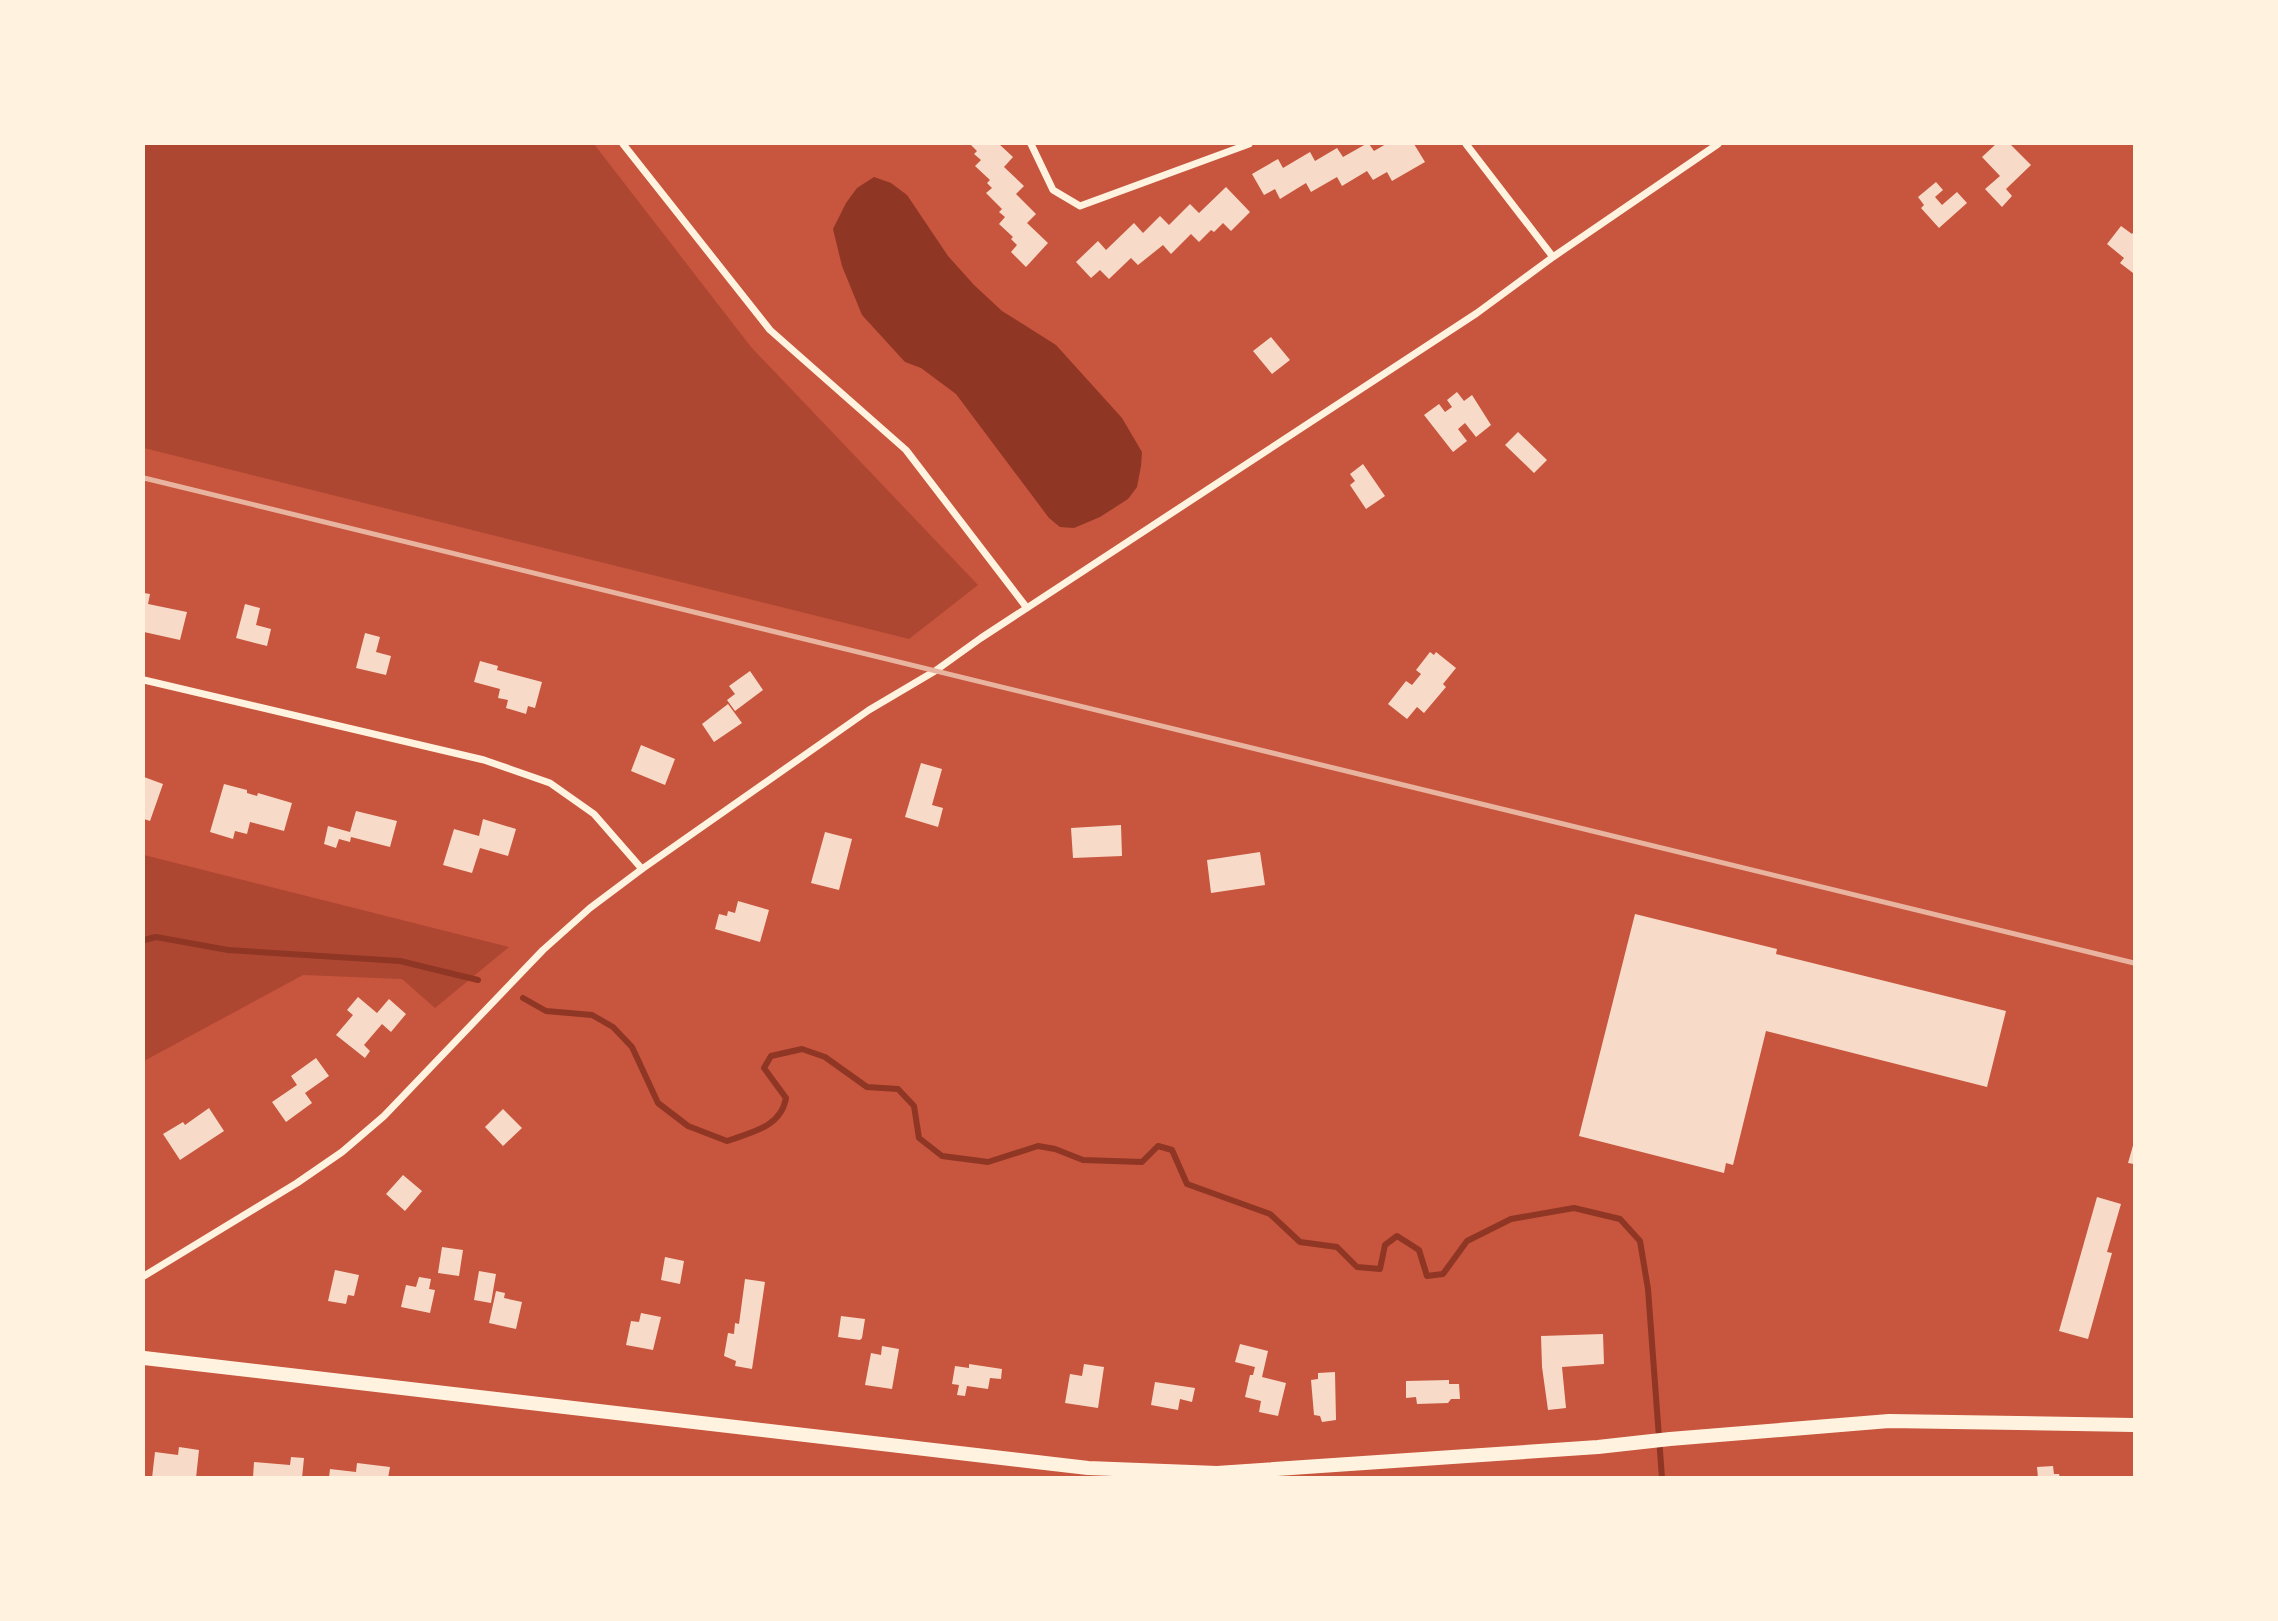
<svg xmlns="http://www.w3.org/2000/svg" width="2278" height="1621" font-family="'Archivo Narrow',sans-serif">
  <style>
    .green { fill: #ae4732 }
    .water { fill: #8f3625 }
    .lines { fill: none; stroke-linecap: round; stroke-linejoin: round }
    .stream { stroke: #8f3625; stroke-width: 6 }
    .building { fill: #f7dbc8 }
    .minor { stroke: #fff3e0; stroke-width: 7 }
    .secondary { stroke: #fff3e0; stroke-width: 14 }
    .rail { stroke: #e9b49f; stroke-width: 5 }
  </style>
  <rect width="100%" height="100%" fill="#c8553d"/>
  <path class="green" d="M144 144H594L751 347 978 585 909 639 144 448Z
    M144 855 509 947 435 1008 402 979 303 975 144 1061Z"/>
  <path class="water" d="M874 177 891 183 907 195 948 256 974 285 1002 311 1056 345 1122 418 1142 452 1141 466 1137 487 1128 499 1100 517 1074 528 1060 527 1049 518 956 394 921 368 905 362 862 315 842 266 833 229 846 203 857 188Z"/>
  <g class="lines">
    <path class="stream" d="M144 940 156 937 228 950 400 961 478 980
      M523 998 546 1011 592 1015 613 1027 632 1047 658 1103 688 1126 727 1141C752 1132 781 1127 786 1098L764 1068 771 1056 802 1049 825 1057 867 1087 898 1089 914 1106 919 1138 942 1156 988 1162 1038 1146 1055 1149 1083 1160 1142 1162 1158 1146 1172 1150 1187 1184 1270 1214 1300 1242 1337 1247 1357 1267 1380 1269 1385 1245 1397 1236 1419 1250 1427 1276 1443 1274 1467 1241 1511 1219 1574 1208 1620 1219 1640 1241 1648 1289 1662 1478"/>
  </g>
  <path class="building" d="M970 144H999L1013 157 1004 167 1024 186 1016 194 1036 214 1027 223 1048 243 1026 267 1011 252 1017 245 1011 239 1013 237 999 224 1005 217 999 212 1002 209 986 193 992 188 987 183 990 180 975 166 981 160 974 154 977 151Z
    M1366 144H1369L1374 151 1386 144H1414L1425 162 1392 181 1387 172 1373 180 1367 171 1342 186 1337 177 1311 192 1306 183 1280 199 1275 189 1264 195 1252 174 1278 159 1283 168 1310 152 1315 161 1337 148 1343 157Z
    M1996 144H2010L2031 165 2006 189 2012 196 2002 207 1985 189 2000 176 1982 157Z
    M1936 182 1943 190 1935 197 1942 205 1957 192 1967 203 1939 228 1921 208 1924 205 1918 197Z
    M1226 187 1250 212 1231 231 1223 223 1214 232 1211 230 1199 242 1191 234 1171 254 1163 245 1138 265 1131 258 1109 279 1100 270 1091 278 1076 262 1098 241 1106 250 1134 223 1143 233 1160 216 1169 225 1190 204 1199 213Z
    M2121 226 2132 234 2134 231 2133 273 2120 263 2124 258 2107 244Z
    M1271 337 1290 360 1272 374 1253 351Z
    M1457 392 1464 401 1472 395 1491 425 1476 437 1465 423 1458 429 1467 441 1453 452 1424 415 1439 404 1445 412 1452 407 1447 400Z
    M1518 432 1547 460 1534 473 1505 445Z
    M1363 464 1385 496 1366 509 1350 485 1355 481 1350 474Z
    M144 593 150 594 148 604 187 612 180 640 144 632Z
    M245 604 260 608 256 625 271 629 267 646 236 638Z
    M365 633 380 637 376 652 391 656 386 675 356 668Z
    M1430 652 1434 655 1436 652 1456 668 1443 684 1446 687 1424 713 1417 707 1407 719 1388 704 1406 681 1412 685 1421 674 1416 670Z
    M480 661 498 666 497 670 542 682 535 708 528 706 526 714 506 708 508 700 498 698 500 689 474 682Z
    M750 671 763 690 735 711 727 700 735 694 729 686Z
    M728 704 742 723 714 742 702 724Z
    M641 745 675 759 665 785 631 771Z
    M921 763 942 769 932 805 943 808 938 827 905 817Z
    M144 777 163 784 150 821 144 819Z
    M224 784 247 790V793L257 796 258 793 292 803 284 831 250 822 247 834 235 831 233 839 210 832Z
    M356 811 397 821 390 847 351 837 350 842 339 839 336 848 324 844 328 826 350 832Z
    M483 819 516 829 508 856 480 848 472 873 443 865 454 829 479 836Z
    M1121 825 1122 856 1073 858 1071 828Z
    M825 832 852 839 839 890 811 883Z
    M1260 852 1265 885 1211 893 1207 860Z
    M738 901 769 910 760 942 715 929 719 914 727 916 728 911 735 913Z
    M1635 914 1777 949 1776 954 2006 1011 1987 1087 1766 1031 1733 1165 1726 1163 1724 1173 1579 1136Z
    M358 997 377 1013 389 999 406 1014 391 1032 382 1024 364 1045 370 1051 365 1058 336 1035 353 1015 347 1010Z
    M316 1058 329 1076 305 1093 312 1103 286 1122 272 1102 297 1085 291 1076Z
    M209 1108 224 1131 180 1160 163 1134 183 1122 185 1125Z
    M503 1109 522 1128 503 1146 485 1127Z
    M2134 1142V1164L2128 1163Z
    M403 1175 422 1191 405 1211 386 1194Z
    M2097 1197 2121 1204 2107 1252 2112 1253 2088 1339 2059 1331Z
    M442 1247 463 1250 459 1276 438 1273Z
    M665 1257 684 1261 680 1284 661 1280Z
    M335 1270 359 1275 354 1296 348 1295 346 1304 328 1301Z
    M479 1271 496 1274 491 1303 474 1300Z
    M419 1277 431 1279 429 1289 435 1290 430 1313 401 1307 406 1285 416 1287Z
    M745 1279 765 1282 752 1369 735 1366 736 1361 724 1356 728 1333 734 1334 735 1323 739 1324Z
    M496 1291 505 1293 504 1298 522 1302 516 1329 489 1323Z
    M641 1313 661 1317 653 1350 626 1345 631 1321 639 1322Z
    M841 1316 865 1319 862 1338 860 1340 838 1337Z
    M1603 1334 1604 1364 1562 1367 1566 1408 1548 1410 1542 1367 1541 1336Z
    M1240 1344 1268 1351 1262 1377 1286 1383 1278 1416 1259 1412 1261 1401 1245 1397 1250 1375H1253L1255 1367 1235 1362Z
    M882 1346 899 1349 892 1389 865 1385 871 1353 881 1355Z
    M969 1364 1002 1369 1001 1379 990 1378 988 1389 967 1386 965 1396 957 1395 959 1385 952 1384 955 1366 969 1368Z
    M1084 1364 1104 1367 1098 1408 1065 1403 1070 1374 1082 1376Z
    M1335 1372 1336 1420 1322 1422 1320 1416 1314 1415 1311 1380 1318 1379V1373Z
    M1449 1380V1384H1459L1460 1399H1451L1448 1403 1417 1404 1416 1397 1406 1398V1381Z
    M1155 1382 1195 1388 1192 1402 1180 1399 1178 1410 1151 1405Z
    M179 1447 199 1450 196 1478H152L155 1452 178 1455Z
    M291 1457 304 1458 302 1478H253L254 1462 290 1465Z
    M357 1463 390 1467 388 1478H329L330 1469 356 1472Z
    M2053 1466 2054 1474H2059L2060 1478H2038L2037 1467Z"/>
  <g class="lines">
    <path class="minor" d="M623 144 770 330 906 450 1027 608
      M1031 144 1053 190 1080 206 1249 144
      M1466 144 1553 257
      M144 680 484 760 550 783 594 814 642 869
      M144 1276 297 1183 342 1152 384 1116 543 950 590 908 642 869 869 710 935 671 981 638 1477 313 1553 257 1718 144"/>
    <path class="secondary" d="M144 1358 1088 1468 1217 1473 1598 1447 1670 1439 1889 1421 2134 1425"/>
    <path class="rail" d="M144 478 2134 963"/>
  </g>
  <rect width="2278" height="1621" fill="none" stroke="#fff3e0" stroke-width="290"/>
</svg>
